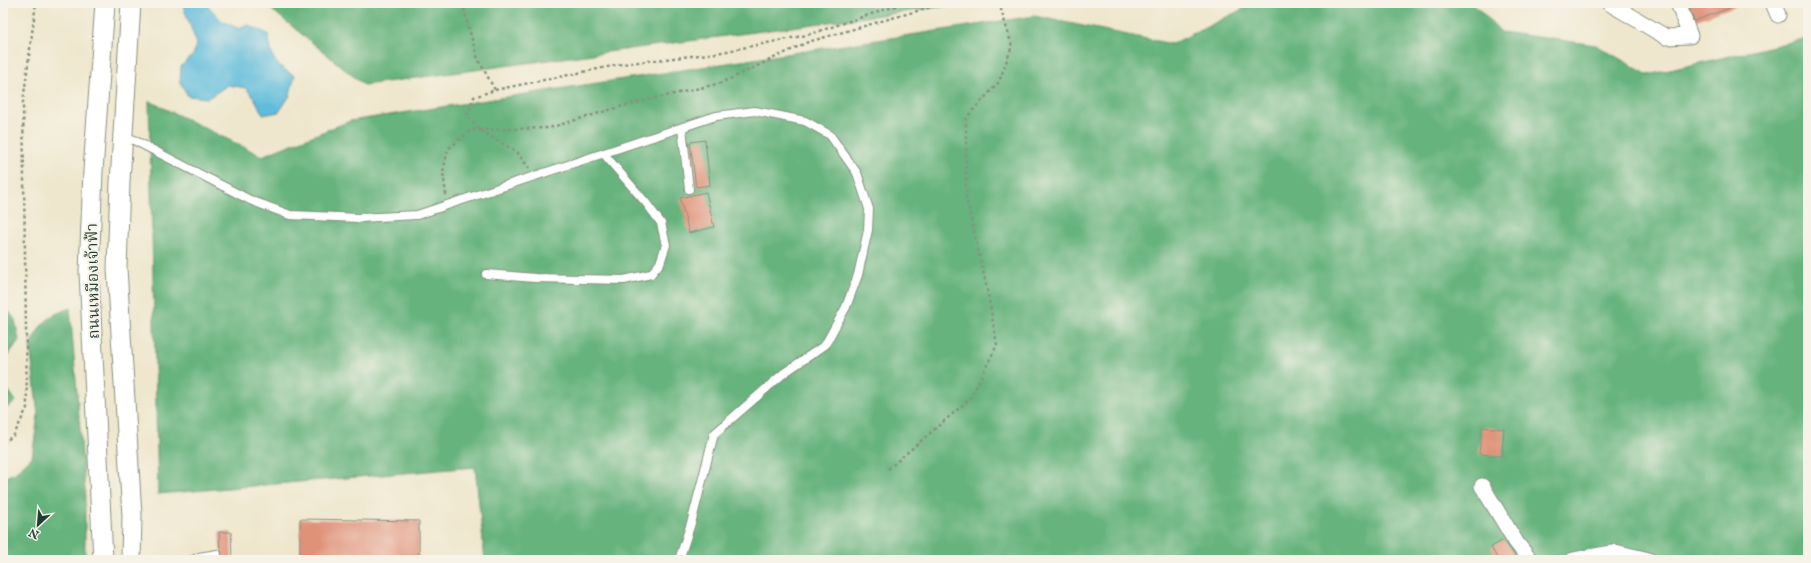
<svg xmlns="http://www.w3.org/2000/svg" width="1811" height="563" font-family="'IM FELL English','Noto Serif Thai',serif">
  <style>
    .forest { fill: #66b37d; stroke: #427858 }
    .water { fill: #5ebcdc; stroke: #3e7c88 }
    .building { fill: #e09279 }
    .lines { fill: none; stroke-linecap: round; stroke-linejoin: round }
    .service-casing { stroke: #879280; stroke-width: 10 }
    .minor-casing { stroke: #879280; stroke-width: 17 }
    .tertiary-casing { stroke: #879280; stroke-width: 21 }
    .path { stroke: #879280; stroke-width: 2.5; stroke-dasharray: 3 3; stroke-linecap: butt }
    .service { stroke: #fff; stroke-width: 8 }
    .minor { stroke: #fff; stroke-width: 15 }
    .tertiary { stroke: #fff; stroke-width: 19 }
    .labels { text-anchor: middle; stroke-width: 4; stroke-linejoin: round; paint-order: stroke }
    .street-label { font-size: 16px; fill: #1f3d34; stroke: #f7f3e8 }
  </style>
  <rect width="100%" height="100%" fill="#f7f3e8"/>
  <filter id="ink" filterUnits="userSpaceOnUse"><feTurbulence type="fractalNoise" baseFrequency=".025" numOctaves="2"/><feDisplacementMap in="SourceGraphic" scale="8" xChannelSelector="R" yChannelSelector="G"/><feConvolveMatrix kernelMatrix="1 2 1 2 8 2 1 2 1" color-interpolation-filters="sRGB"/></filter>
  <filter id="wash" filterUnits="userSpaceOnUse"><feTurbulence type="fractalNoise" baseFrequency=".012" numOctaves="4" result="noise"/><feDisplacementMap in="SourceGraphic" scale="16" xChannelSelector="R" yChannelSelector="G"/><feGaussianBlur stdDeviation="0.9" result="paint"/><feColorMatrix in="noise" values="0 0 0 0 0 0 0 0 0 0 0 0 0 0 0 0 0 1.4 0 .05"/><feComposite in="paint" operator="in"/></filter>
  <g filter="url(#wash)">
    <rect width="100%" height="100%" fill="#efe7cd"/>
    <path class="forest" d="M261 3H969L364 85 266 5Z
      M1255 3H1473L1501 32 1596 45 1648 75 1808 38V560H485L475 467 158 494 149 101 262 156 350 121 1034 16 1172 44Z
      M3 303 15 320 19 340 3 363Z
      M70 308 85 490V560H3V478L15 473 32 457 38 415 30 345 41 326 53 315Z
      M3 383 16 401 3 411Z"/>
    <path class="water" d="M182 3H202L208 6 221 20 239 29 248 25 268 34C273 60 271 62 295 76L289 97 279 112 263 115 256 101 246 88 228 85 208 98 188 96 180 82 181 66 193 55 197 44Z"/>
    <g id="blocks">
      <path class="building" d="M1688 3H1741V4L1694 21Z
        M705 140 710 185 696 187 690 142Z
        M706 192 714 227 689 233 680 198Z
        M1482 427 1504 429 1502 456 1479 454Z
        M300 519 419 521V560H300Z
        M219 532H231L232 560H220L222 553 220 549Z
        M1504 540 1511 550 1517 560H1498L1491 547Z"/>
    </g>
  </g>
  <g filter="url(#ink)">
    <use href="#blocks" fill-opacity="0" stroke="#879280" stroke-width="1"/>
    <g class="lines">
      <defs>
        <path id="service" d="M682 128 689 189
          M124 135 250 200 290 215 359 218 417 215 716 116 755 111 805 121 830 135 857 173 869 209 868 230 858 275 846 307 825 345 784 373 714 434 692 520 679 560
          M486 274 535 278 624 280 651 274 660 263 666 245 661 223 647 204 604 154
          M193 560 199 557 217 554"/>
        <path id="minor" d="M1609 3 1666 37 1690 36 1678 3
          M1773 3 1778 15
          M1482 486 1516 542 1530 560
          M1573 560 1615 552 1649 560"/>
        <path id="tertiary" d="M131 3 120 182 117 268 132 516 131 560
          M103 560 89 272 93 171 105 3"/>
      </defs>
      <use href="#service" class="service-casing"/>
      <use href="#minor" class="minor-casing"/>
      <use href="#tertiary" class="tertiary-casing"/>
      <path class="path" d="M463 3 468 26 478 59 495 90 474 97 467 116 481 131 517 152 529 168
        M495 90 622 64 717 53 807 35 905 3
        M446 195 443 172 448 149 471 130 549 128 623 106 721 83 808 42 945 3
        M3 443 14 435 27 408 23 102 36 3
        M888 469 970 399 997 345 987 288 966 197V118L999 82 1012 46 1000 6 990 3"/>
      <use href="#service" class="service"/>
      <use href="#minor" class="minor"/>
      <use href="#tertiary" class="tertiary"/>
    </g>
  </g>
  <g class="labels">
    <g class="street-label">
      <text transform="translate(92 281) rotate(-91)" y="6">ถนนเหมืองเจ้าฟ้า</text>
    </g>
  </g>
  <rect width="1811" height="563" fill="none" stroke="#f7f3e8" stroke-width="16"/>
  <g transform="translate(38 525) rotate(206)" stroke="#f7f3e8" stroke-width="3" paint-order="stroke">
  <path d="M0-3L7 15L0 10L-7 15Z" fill="#1f3d34"/>
  <text y="-6" font-size="11" font-weight="bold" text-anchor="middle" fill="#1f3d34">N</text>
  </g>
</svg>
